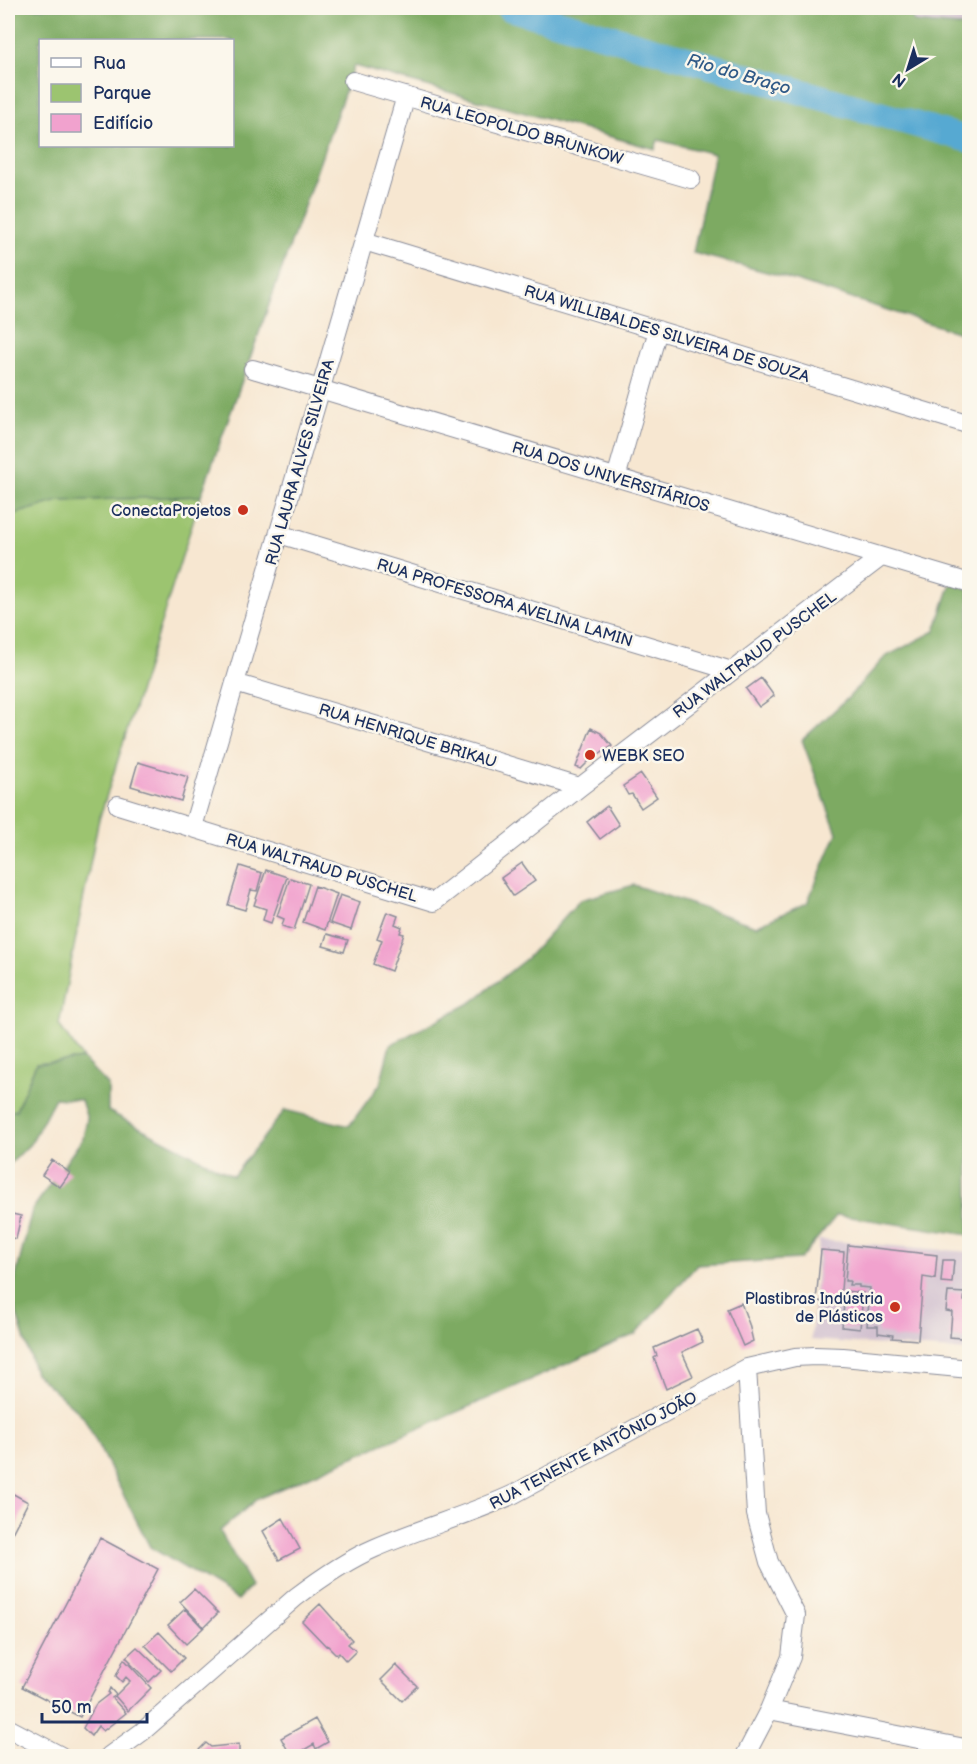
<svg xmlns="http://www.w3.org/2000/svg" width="977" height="1764" font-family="'Balsamiq Sans',sans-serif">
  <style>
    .industrial { fill: #cfbdce }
    .green { fill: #9cc470; stroke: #5c7a67; stroke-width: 1.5 }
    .forest { fill: #7daa62; stroke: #4c6c60; stroke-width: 1.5; fill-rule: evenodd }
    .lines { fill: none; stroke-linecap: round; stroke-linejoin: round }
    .river { stroke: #56a9d2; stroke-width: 26 }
    .building { fill: #f1a2ce }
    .minor-casing { stroke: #898b98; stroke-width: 20 }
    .minor { stroke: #fff; stroke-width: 18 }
    .poi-dot { fill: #c8321e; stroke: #fbf7ec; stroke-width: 2 }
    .labels { text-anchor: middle; stroke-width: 5; stroke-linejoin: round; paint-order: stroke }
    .street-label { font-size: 16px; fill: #1b2f5e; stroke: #fbf7ec }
    .poi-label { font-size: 16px; fill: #1b2f5e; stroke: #fbf7ec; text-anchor: end }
    .water-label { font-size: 18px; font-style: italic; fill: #305a87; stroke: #fbf7ec }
  </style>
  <rect width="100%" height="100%" fill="#fbf7ec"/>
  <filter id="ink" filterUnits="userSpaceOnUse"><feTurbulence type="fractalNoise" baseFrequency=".0167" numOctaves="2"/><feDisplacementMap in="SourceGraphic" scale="12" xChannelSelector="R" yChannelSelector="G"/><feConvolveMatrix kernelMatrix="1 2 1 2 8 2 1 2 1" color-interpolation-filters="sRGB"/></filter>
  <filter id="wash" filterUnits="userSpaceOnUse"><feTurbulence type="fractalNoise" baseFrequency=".008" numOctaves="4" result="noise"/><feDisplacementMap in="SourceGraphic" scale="24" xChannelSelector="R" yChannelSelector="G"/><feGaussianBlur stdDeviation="1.35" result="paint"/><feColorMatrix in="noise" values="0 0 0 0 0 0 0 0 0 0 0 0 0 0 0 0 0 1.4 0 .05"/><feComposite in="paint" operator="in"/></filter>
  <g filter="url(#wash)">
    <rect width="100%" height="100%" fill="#f7e7d1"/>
    <path class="industrial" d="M908 8H969V27L914 22Z
      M819 1240 969 1252V1351L811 1340Z"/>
    <path class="green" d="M201 496 98 823 59 1025 83 1059 36 1064 16 1111 8 1112V516L58 501Z"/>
    <path class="forest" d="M8 8H908L914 22 969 27V336L774 274 693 253 714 154 658 140 655 149 354 66 201 496 59 501 8 516ZM40 40H232V146H40Z
      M951 583 969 589V1235L837 1215 800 1259 697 1265 636 1334 257 1499 220 1531 251 1586 238 1600 150 1547 83 1416 35 1373 11 1296 32 1210 83 1138 87 1119 81 1100 55 1098 31 1143 8 1166V1112L16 1110 36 1064 83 1059 108 1085V1111L233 1176 285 1110 349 1126 380 1084 390 1045 472 1002 527 958 580 900 634 885 756 926 807 903 837 833 802 740 848 698 885 657 935 631Z"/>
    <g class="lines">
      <path class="river" d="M509 8 970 140"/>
    </g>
    <g id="blocks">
      <path class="building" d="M761 678 774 696 759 707 746 689Z
        M591 728 601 733 612 746 588 762 581 769 576 767Z
        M138 762 188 777 181 801 131 786Z
        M641 774 657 797 641 808 632 794 628 795 623 786Z
        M607 806 619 825 600 839 587 822Z
        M522 863 535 881 513 896 501 878Z
        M240 866 262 873 257 891 251 890 245 910 228 905Z
        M266 870 287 877 271 923 263 920 266 909 254 905Z
        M290 878 309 884 294 930 282 926 284 919 277 916Z
        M315 886 337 894 325 930 303 922Z
        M340 895 360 902 351 930 330 923Z
        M387 912 398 916 395 924 402 927 400 933 404 934 391 971 373 964 382 940 377 938Z
        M327 934 348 940 344 952 323 946Z
        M52 1160 70 1173 60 1187 42 1175Z
        M8 1213 21 1216 16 1239 8 1237Z
        M848 1245 937 1255 935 1279 923 1277 918 1340 892 1338 893 1335 878 1333V1326H867L870 1288 859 1287V1285H849L850 1281H845Z
        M821 1250 844 1252 840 1303 816 1301Z
        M943 1260H954L952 1283 941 1282Z
        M845 1291 863 1293 860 1329 842 1327Z
        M948 1292 965 1293 964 1301 970 1302V1339L950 1337 952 1312 946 1311Z
        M741 1303 749 1324 753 1341 743 1346 727 1309Z
        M697 1329 703 1342 682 1352 693 1376 666 1389 654 1358 657 1356 654 1348Z
        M8 1491 28 1502 8 1541Z
        M283 1518 300 1549 279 1560 263 1531Z
        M100 1538 158 1569 80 1717 22 1687Z
        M194 1589 218 1613 204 1627 180 1602Z
        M320 1604 352 1640 348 1644 356 1651 346 1661 339 1653 337 1655 327 1645 326 1646 302 1621Z
        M185 1609 203 1628 186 1644 168 1625Z
        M159 1632 184 1658 171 1671 145 1645Z
        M137 1647 161 1670 149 1682 130 1663 131 1662 126 1657Z
        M124 1659 151 1688 128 1711 115 1696 112 1698 126 1713 103 1731 98 1726 91 1736 83 1728 96 1704 109 1694 108 1693 110 1688 116 1695 130 1681 126 1677 122 1682 116 1676Z
        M396 1665 417 1686 402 1701 381 1680Z
        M315 1719 328 1742 316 1749 314 1744 302 1751 305 1756H291L281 1738Z
        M206 1743 211 1747 239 1744V1756H200L202 1754 199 1750Z"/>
    </g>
  </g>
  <g filter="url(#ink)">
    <use href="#blocks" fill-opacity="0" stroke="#898b98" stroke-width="1.5"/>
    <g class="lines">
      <defs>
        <path id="minor" d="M353 81 691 179
          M364 241 970 425
          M253 369 970 583
          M616 478 658 330
          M279 534 732 671
          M235 683 580 787
          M118 805 434 902 580 787 881 557
          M193 827 406 96
          M769 1710 970 1749
          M8 1728 61 1756
          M109 1756 142 1732 296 1597C321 1578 347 1560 375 1548 421 1528 469 1515 514 1494L747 1368 795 1357 815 1356 843 1357 970 1369
          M745 1756 769 1710 791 1657 796 1615 769 1562 756 1514 747 1368"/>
      </defs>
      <use href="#minor" class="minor-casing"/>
      <use href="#minor" class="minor"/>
    </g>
  </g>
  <g class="poi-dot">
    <circle cx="243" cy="510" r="6"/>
    <circle cx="590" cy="755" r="6"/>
    <circle cx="895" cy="1307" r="6"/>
  </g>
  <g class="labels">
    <g class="street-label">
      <text transform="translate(522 130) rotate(16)" y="6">RUA LEOPOLDO BRUNKOW</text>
      <text transform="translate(667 333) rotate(17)" y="6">RUA WILLIBALDES SILVEIRA DE SOUZA</text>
      <text transform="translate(299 462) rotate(-74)" y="6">RUA LAURA ALVES SILVEIRA</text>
      <text transform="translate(611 476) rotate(17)" y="6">RUA DOS UNIVERSITÁRIOS</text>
      <text transform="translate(505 602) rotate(17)" y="6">RUA PROFESSORA AVELINA LAMIN</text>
      <text transform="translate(754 654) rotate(-37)" y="6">RUA WALTRAUD PUSCHEL</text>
      <text transform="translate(408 735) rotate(17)" y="6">RUA HENRIQUE BRIKAU</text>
      <text transform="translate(322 867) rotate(17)" y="6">RUA WALTRAUD PUSCHEL</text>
      <text transform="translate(593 1450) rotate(-28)" y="6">RUA TENENTE ANTÔNIO JOÃO</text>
    </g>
    <g class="poi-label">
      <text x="231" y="516">ConectaProjetos</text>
      <text x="602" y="761" text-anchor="start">WEBK SEO</text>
      <text x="883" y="1304">Plastibras Indústria<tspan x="883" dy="18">de Plásticos</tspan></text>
    </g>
    <g class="water-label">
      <text transform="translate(739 74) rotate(16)" y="6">Rio do Braço</text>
    </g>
  </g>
  <rect width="977" height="1764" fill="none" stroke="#fbf7ec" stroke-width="30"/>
  <rect x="39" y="39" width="195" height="108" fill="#fbf7ec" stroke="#a1a7b3" stroke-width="1.5"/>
  <rect x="51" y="58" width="30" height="9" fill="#ffffff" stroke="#a1a7b3" stroke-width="1.5"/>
  <text x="93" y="69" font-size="18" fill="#1b2f5e">Rua</text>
  <rect x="51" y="84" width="30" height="18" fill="#9cc470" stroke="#a1a7b3" stroke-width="1.5"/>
  <text x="93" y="99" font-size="18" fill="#1b2f5e">Parque</text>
  <rect x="51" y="114" width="30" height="18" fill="#f1a2ce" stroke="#a1a7b3" stroke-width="1.5"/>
  <text x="93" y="129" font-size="18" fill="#1b2f5e">Edifício</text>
  <g transform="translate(908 69) rotate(218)" stroke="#fbf7ec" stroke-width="4.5" paint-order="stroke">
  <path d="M0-4.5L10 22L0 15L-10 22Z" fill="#1b2f5e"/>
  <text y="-9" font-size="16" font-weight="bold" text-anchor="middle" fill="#1b2f5e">N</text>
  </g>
  <path d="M42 1713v9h105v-9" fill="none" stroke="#1b2f5e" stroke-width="3"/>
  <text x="51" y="1713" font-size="18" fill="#1b2f5e" stroke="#fbf7ec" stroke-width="4.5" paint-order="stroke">50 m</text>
</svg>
